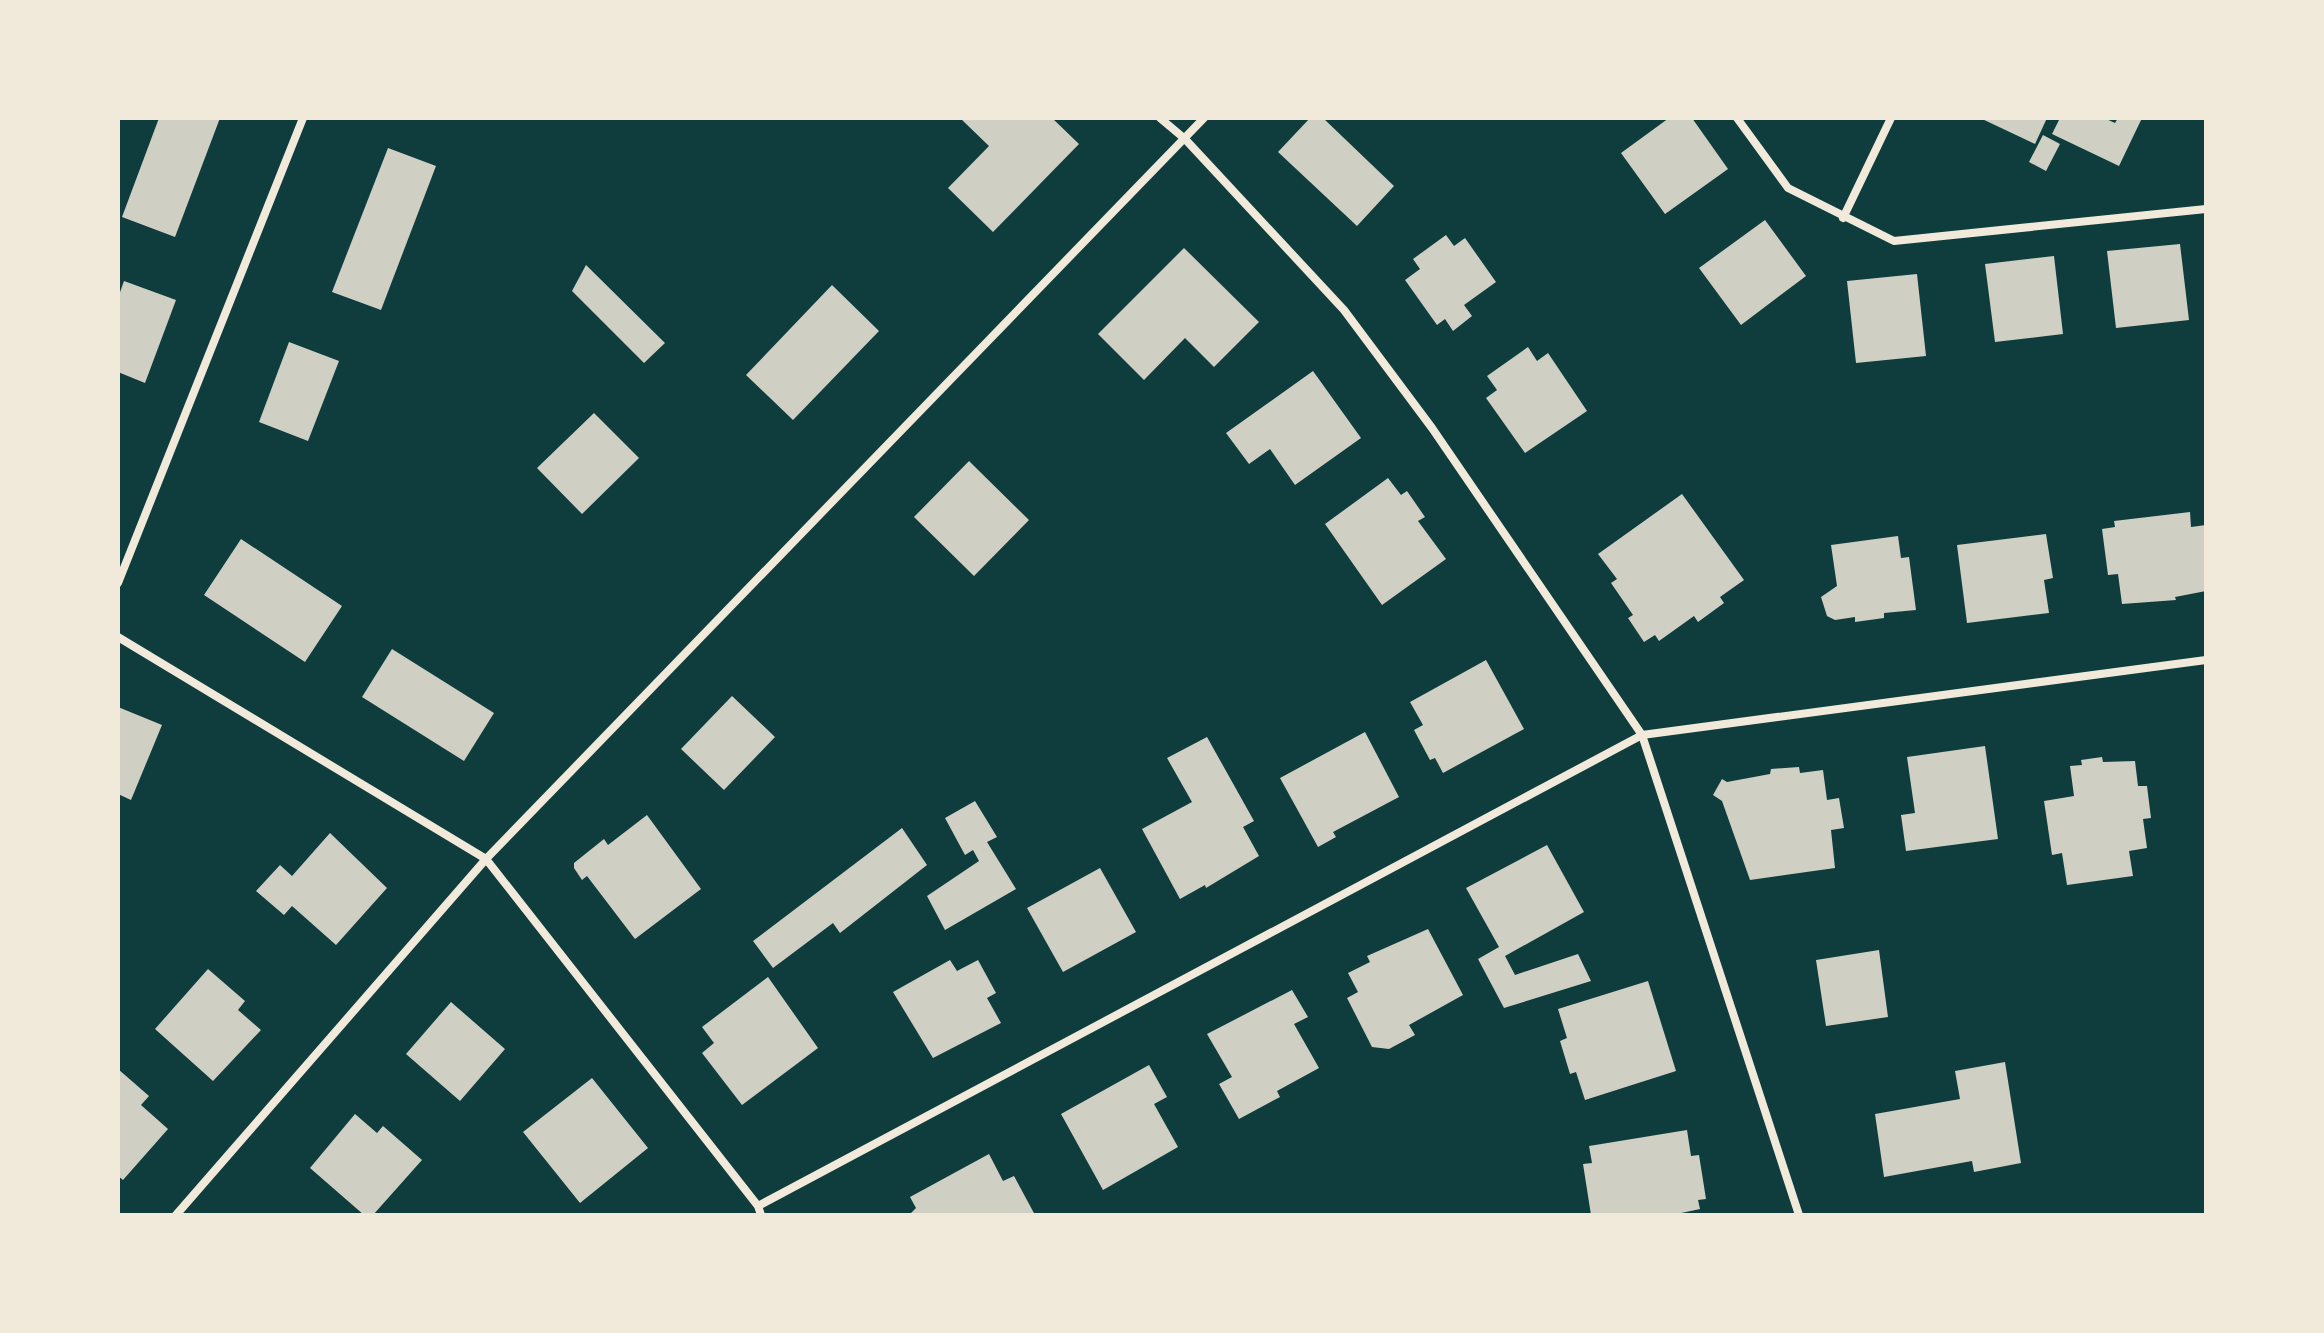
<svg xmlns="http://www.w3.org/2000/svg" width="2324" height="1333" font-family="Montserrat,sans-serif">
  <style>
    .building { fill: #cfcfc3 }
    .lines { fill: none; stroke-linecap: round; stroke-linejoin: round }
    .minor { stroke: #f1e9da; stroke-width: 8 }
  </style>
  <rect width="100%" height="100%" fill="#0f3d3e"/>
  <path class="building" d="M159 118H220L175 237 122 217Z
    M960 118H1052L1079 144 993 232 948 188 989 146Z
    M1310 118H1323L1394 186 1357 226 1278 152Z
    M1669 118H1692L1728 169 1665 214 1621 153Z
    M1980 118H2047L2035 144Z
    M2060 118H2104L2115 123 2118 118H2142L2119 166 2052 134Z
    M2043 135 2060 144 2046 171 2029 162Z
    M388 148 436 166 381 310 332 292Z
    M1765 220 1806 276 1741 325 1699 268Z
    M1446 235 1454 246 1465 238 1496 282 1464 305 1472 316 1453 331 1445 319 1437 325 1405 280 1420 269 1413 259Z
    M2180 244 2189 320 2116 328 2107 251Z
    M1184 248 1259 322 1214 367 1185 338 1144 380 1098 334Z
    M2054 256 2063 334 1995 342 1985 264Z
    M586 265 665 343 644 363 572 291Z
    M1917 274 1926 356 1856 363 1847 281Z
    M124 281 176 300 145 383 118 372V298Z
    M832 285 879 331 793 420 746 375Z
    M289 342 339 361 308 441 259 422Z
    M1528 347 1537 361 1548 353 1587 411 1525 453 1486 398 1497 390 1487 376Z
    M1313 371 1361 438 1295 485 1270 449 1249 464 1226 433Z
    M594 413 639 458 582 514 537 468Z
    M969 461 1029 520 974 576 914 517Z
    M1388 478 1401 495 1407 491 1425 517 1418 521 1446 559 1382 605 1325 524Z
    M1682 494 1744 580 1720 597 1724 603 1698 622 1694 616 1659 641 1655 635 1644 642 1628 618 1633 615 1611 583 1617 579 1598 554Z
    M2190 512 2191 527 2206 525V591L2175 597 2176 600 2122 604 2118 574 2108 575 2102 529 2115 527 2114 521Z
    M2046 534 2053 578 2044 580 2049 613 1967 623 1957 545Z
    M1898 536 1901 558 1909 557 1916 610 1884 613V618L1855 622V617L1835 620 1827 616 1821 597 1837 586 1831 545Z
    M241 539 342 606 305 662 204 595Z
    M392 649 494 713 464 761 362 697Z
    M1486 660 1524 729 1443 773 1435 758 1430 760 1414 730 1423 725 1410 702Z
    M732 696 775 737 724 790 681 749Z
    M118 707 162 725 131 800 118 794Z
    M1365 732 1399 797 1333 832 1336 837 1318 847 1280 778Z
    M1207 737 1254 821 1243 827 1259 856 1206 888 1205 885 1180 899 1142 829 1192 802 1167 758Z
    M1985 746 1998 839 1906 851 1901 815 1915 813 1907 757Z
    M2102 757 2103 762 2135 761 2138 786H2147L2151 818 2143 819 2147 848 2129 851 2133 876 2067 885 2062 853 2052 855 2044 801 2074 796 2070 766 2082 765 2081 760Z
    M1799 767 1800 773 1823 770 1827 800 1839 798 1844 828 1831 830 1835 868 1750 880 1722 801 1713 795 1722 779 1727 782 1770 774 1771 769Z
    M975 801 997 837 987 842 1016 889 945 930 927 896 979 861 973 850 965 855 945 818Z
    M647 815 701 889 635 939 587 876 582 880 574 868V863L604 839 608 845Z
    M902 828 927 865 840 933 833 923 773 968 753 941Z
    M330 833 387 888 336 945 292 906 284 915 256 891 280 865 292 876Z
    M1547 845 1584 912 1505 956 1515 975 1578 954 1591 981 1504 1008 1478 959 1499 947 1466 888Z
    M1100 868 1136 932 1063 972 1027 908Z
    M1428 929 1463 995 1409 1025 1415 1035 1389 1049 1372 1047 1347 998 1358 992 1348 973 1370 962 1367 956Z
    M1879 950 1888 1017 1826 1026 1816 960Z
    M950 960 957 971 978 960 996 993 987 998 1001 1023 933 1058 893 992Z
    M208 969 245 1001 238 1010 261 1030 213 1081 155 1029Z
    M768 977 818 1048 742 1105 702 1053 714 1043 702 1027Z
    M1648 981 1676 1071 1585 1100 1576 1072 1570 1074 1560 1041 1567 1038 1558 1009Z
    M1292 990 1308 1017 1294 1024 1319 1068 1277 1091 1280 1097 1239 1119 1219 1084 1232 1077 1207 1034Z
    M451 1002 505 1049 460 1101 406 1054Z
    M2005 1062 2021 1163 1974 1172 1972 1161 1884 1177 1875 1114 1960 1099 1955 1071Z
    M1149 1065 1167 1097 1154 1104 1178 1147 1103 1190 1061 1114Z
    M118 1069 149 1096 141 1105 168 1129 123 1180 118 1176Z
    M592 1078 648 1148 580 1203 523 1132Z
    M355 1114 377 1133 383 1126 422 1160 373 1215H364L310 1168Z
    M1687 1130 1691 1156 1699 1155 1706 1199 1698 1200 1700 1209 1672 1215H1591L1583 1164 1592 1163 1589 1146Z
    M989 1154 1003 1181 1014 1176 1035 1215H909L916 1208 910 1197Z"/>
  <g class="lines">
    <path class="minor" d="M1160 118 1185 139 1344 310 1432 428 1642 735 1799 1215
      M1737 118 1788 188 1894 241 2206 209
      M1843 218 1891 118
      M118 583 303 118
      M118 637 486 859 758 1206 761 1215
      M758 1206 1642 735 2206 660
      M176 1215 486 859 1204 118"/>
  </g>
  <rect width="2324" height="1333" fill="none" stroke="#f1e9da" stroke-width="240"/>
</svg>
